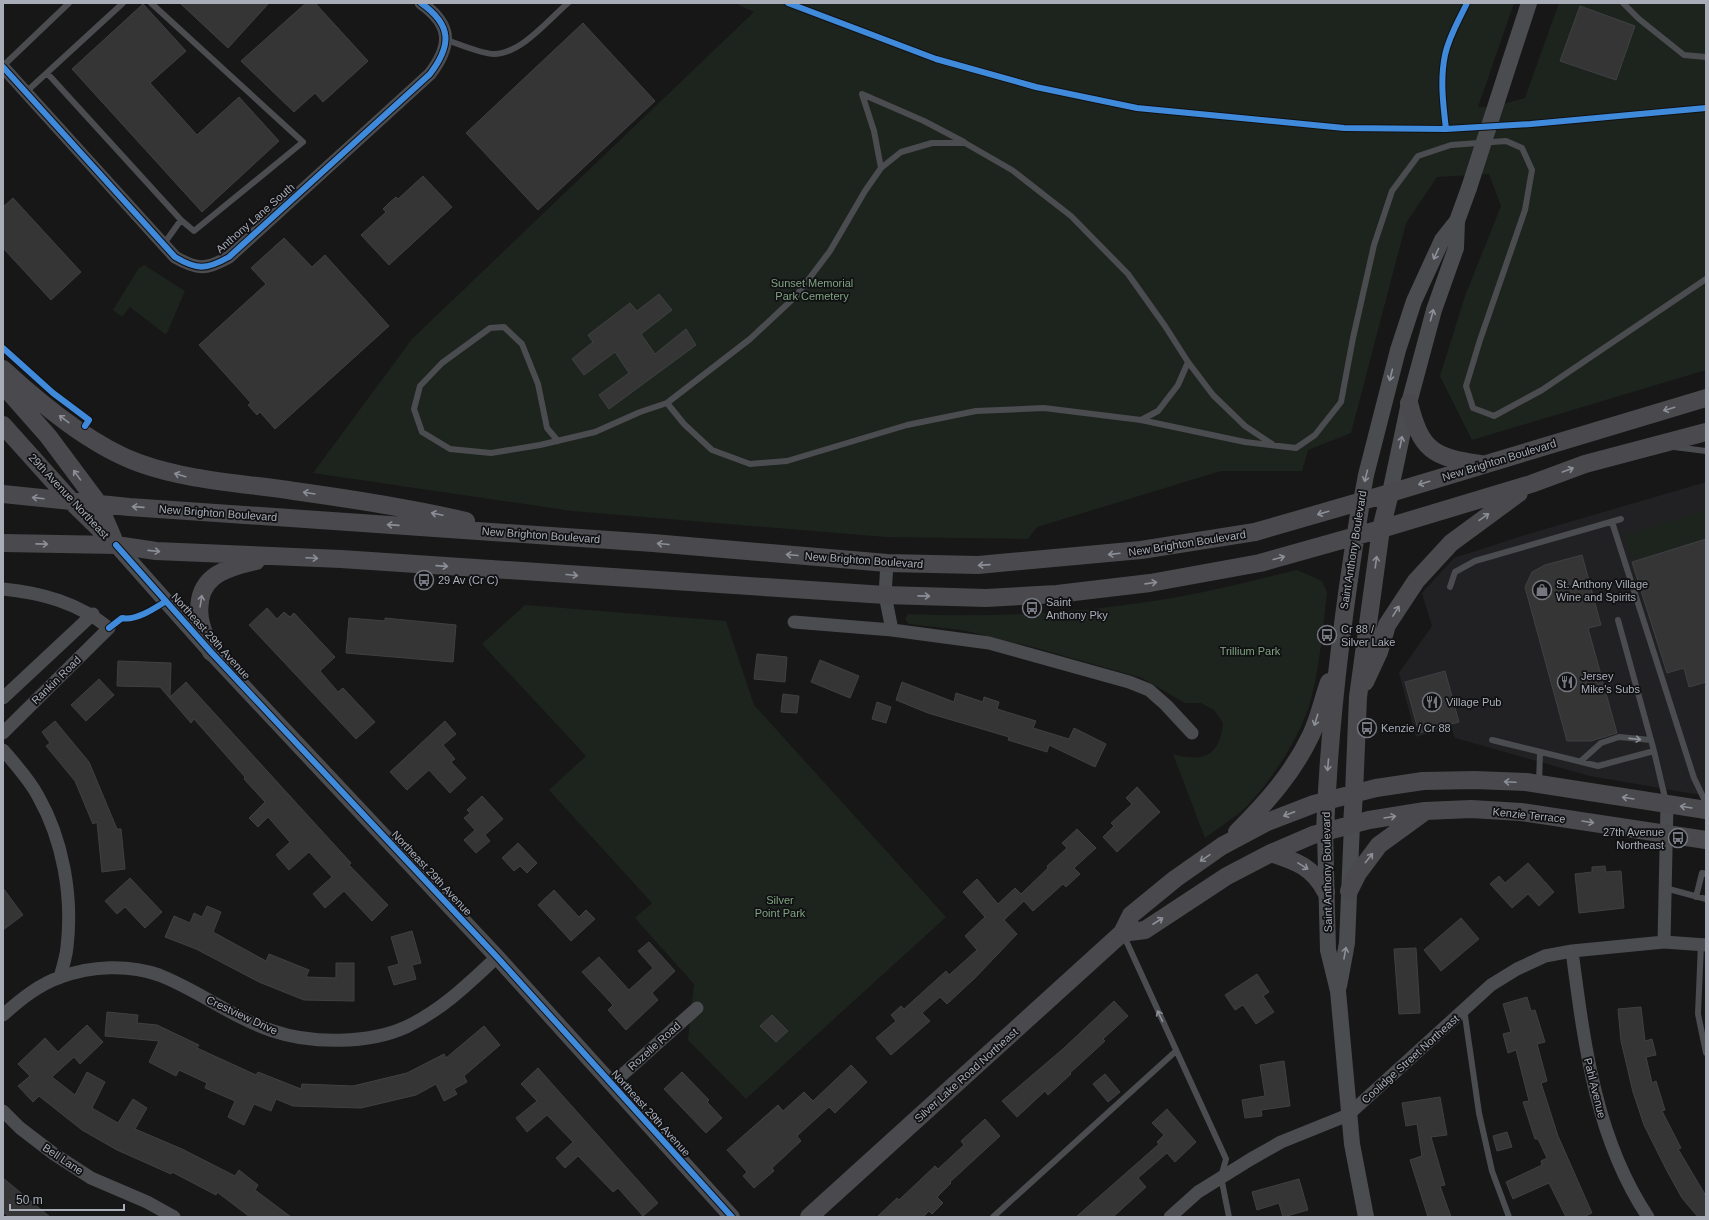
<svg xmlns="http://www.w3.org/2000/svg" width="1709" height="1220" font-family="Arial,sans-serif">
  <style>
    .built { fill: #212123 }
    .green { fill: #1d241e }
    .building { fill: #353536; stroke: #3f4043 }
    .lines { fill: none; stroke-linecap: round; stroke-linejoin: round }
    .service { stroke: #4b4c50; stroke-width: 6 }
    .minor { stroke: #4b4c50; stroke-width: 13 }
    .tertiary { stroke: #4b4c50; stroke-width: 16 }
    .secondary { stroke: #4a4a4e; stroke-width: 18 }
    .tertiary-bridge { stroke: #4b4c50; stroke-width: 16 }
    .cycleway-casing { stroke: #111113; stroke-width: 8 }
    .cycleway { stroke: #408adc; stroke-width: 6 }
    .oneway { stroke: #8c9099 }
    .oneway2 { stroke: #8c8f98 }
    .labels { text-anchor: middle; stroke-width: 3.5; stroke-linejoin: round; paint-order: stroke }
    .street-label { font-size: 11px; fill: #a8adb8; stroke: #111113 }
    .park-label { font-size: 11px; fill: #7fa381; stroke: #111113 }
    .poi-label { font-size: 11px; fill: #a8adb8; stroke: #111113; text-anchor: start }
  </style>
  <rect width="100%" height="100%" fill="#171717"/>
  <path class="built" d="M1706 482V796L1590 776 1455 738 1451 728 1416 737 1399 673 1432 626 1422 593 1454 558 1525 535Z"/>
  <path class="green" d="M735 3H1514L1478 107H1492L1525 98 1559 3H1706V370L1472 440 1440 376 1465 296 1501 206 1489 174 1437 177 1406 223 1351 433 1308 450 1302 471H1221L1037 527 1028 539 886 537 572 511 313 473 412 339 754 12Z
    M144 265 185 291 167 333 165 334 130 307 122 317 113 310 139 268Z
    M1706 510V539L1636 560 1634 555 1631 556 1625 535Z
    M1297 570 1322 581 1327 592C1323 628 1319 676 1308 709 1297 741 1271 781 1248 805 1236 817 1219 827 1205 838L1173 754C1203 763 1220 756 1223 723L1214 710 1201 703H1185L1142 678 1033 647 962 630 909 624 905 619 908 614C995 618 1080 613 1166 599 1210 592 1254 580 1297 570Z
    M525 605 726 621 754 705 946 917 746 1099 688 1040 694 984 635 918 652 903 549 790 586 756 482 644Z"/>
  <path class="building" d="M180 3H269L228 48Z
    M306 3H315L368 61 323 102 315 93 294 112 241 61Z
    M143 4 186 51 150 83 197 135 239 97 279 141 202 212 72 69Z
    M1580 6 1635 26 1616 80 1560 61Z
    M583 23 655 101 538 210 466 133Z
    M423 176 452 207 389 265 361 235 386 212 383 209 389 203 396 197 398 199Z
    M13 198 81 272 51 300 3 248V207Z
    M284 238 312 267 325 255 389 326 275 429 260 412 257 415 248 405 251 403 199 345 266 284 251 268Z
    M659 294 672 310 641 334 655 354 686 329 696 345 609 409 599 395 629 373 615 352 584 375 572 359 593 342 588 335 630 303 637 311Z
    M1706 539V682L1689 687 1684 668 1667 673 1632 562Z
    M1582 555 1601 625 1588 628 1617 733 1591 741H1567L1525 587 1532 572 1545 565Z
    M267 608 277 619 284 612 290 617 294 613 335 657 320 671 338 692 343 688 375 722 356 739 249 625Z
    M349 618 385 621V618L456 625 453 662 346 653Z
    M757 654 787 657 785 682 754 679Z
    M820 660 859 676 850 698 811 682Z
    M118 661 171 663 170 697 186 682 351 863 349 865 388 905 372 921 344 891 325 908 313 894 332 877 309 852 289 870 276 855 290 842 268 817 258 827 249 818 265 802 244 779 245 777 194 719 191 723 160 687 117 686Z
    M1445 671 1459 722 1419 733 1405 682Z
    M99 679 114 695 86 721 71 705Z
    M902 682 954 702 956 693 983 702 984 697 999 702 997 709 1036 721 1033 728 1069 739 1074 728 1106 744 1095 767 1049 745 1047 752 1008 740 1009 737 928 713 896 700Z
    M783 694 799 696 797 713 781 712Z
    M877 702 891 707 886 723 872 719Z
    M55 721 89 762 117 829H121L125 869 102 872 97 822 93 824 75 781 46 746 50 743 42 732Z
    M445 721 456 734 443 745 455 759 451 762 466 778 450 793 429 770 407 790 390 772Z
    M1137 787 1160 812 1117 852 1103 837 1114 826 1111 823 1132 804 1126 798Z
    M482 796 503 819 485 835 490 841 476 853 464 840 475 830 464 818 470 813 467 810Z
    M1077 829 1096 848 1074 868 1080 874 1066 887 1063 884 1033 911 1024 901 1004 920 1017 934 975 978 947 1004 940 997 922 1013 930 1021 891 1055 876 1038 896 1021 891 1015 901 1006 904 1009 946 971 949 975 977 950 965 936 985 917 963 892 977 879 998 904 1015 888 1021 894 1048 868 1047 866 1067 848 1062 843Z
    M518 843 537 863 527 873 520 866 514 871 502 858Z
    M1528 863 1554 892 1539 906 1528 894 1512 908 1490 884 1499 876 1505 883Z
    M1605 866 1606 872 1621 871 1624 908 1579 913 1575 874 1592 872V867Z
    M130 878 162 912 145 928 125 907 117 914 105 901Z
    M3 888 23 915 3 930Z
    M554 890 579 917 586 910 595 919 571 941 538 905Z
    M207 906 221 912 213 932 266 961 269 954 309 970 306 977 336 978V963H354V1001L304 1000 259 982 196 949 165 937 174 916 190 923 194 913 202 917Z
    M1461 918 1479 939 1441 971 1424 950Z
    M412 931 421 963 412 965 416 979 394 985 388 967 399 964 391 937Z
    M649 942 675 971 652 993 658 1000 626 1030 608 1010 613 1005 582 972 599 957 629 990 653 968 638 951Z
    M1416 948 1420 1013 1399 1014 1394 949Z
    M1257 974 1269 992 1263 996 1274 1012 1256 1024 1243 1005 1235 1010 1225 995Z
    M1527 997 1531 1011 1535 1010 1545 1042 1537 1044 1547 1081 1541 1083 1558 1136 1592 1213 1583 1217H1566L1549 1183 1513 1199 1506 1182 1542 1165 1541 1161 1547 1158 1538 1139H1535L1523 1102 1529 1101 1516 1050 1508 1053 1503 1034 1511 1032 1503 1004Z
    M1114 1001 1128 1016 1103 1039 1105 1041 1070 1073 1071 1074 1048 1095 1045 1091 1017 1117 1002 1101 1064 1048Z
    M1641 1007 1645 1041 1652 1039 1656 1055 1646 1057 1652 1083 1656 1081 1665 1110 1662 1111 1681 1148 1678 1149 1706 1196V1217H1698L1682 1198 1667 1171 1644 1125 1633 1092 1621 1041 1618 1009Z
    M107 1012 138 1015 137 1023 157 1025 199 1045 197 1048 256 1075 258 1072 301 1089 302 1084 353 1086 407 1073 444 1054 446 1058 484 1026 500 1045 464 1076 467 1082 454 1089 457 1094 444 1101 436 1084 416 1095 361 1108 293 1106 276 1099 271 1111 254 1104 244 1125 228 1117 235 1101 205 1088 207 1083 179 1070 176 1076 149 1062 159 1041 105 1036Z
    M772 1015 788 1031 776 1042 760 1026Z
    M87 1025 103 1042 80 1064 74 1057 52 1077 75 1095 87 1072 105 1082 92 1108 118 1123 133 1099 147 1108 135 1129 182 1149 235 1176 239 1170 258 1185 255 1190 291 1217H250L217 1192 216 1195 172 1172 171 1174 117 1150 82 1130 39 1096 33 1102 18 1086 30 1076 18 1064 45 1038 58 1052Z
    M1284 1061 1290 1106 1261 1110 1262 1116 1245 1118 1242 1100 1265 1096 1260 1065Z
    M851 1065 867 1082 835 1113 829 1107 797 1136 801 1141 772 1168 774 1171 754 1188 743 1176 747 1172 727 1150 778 1105 783 1111 804 1092 813 1101Z
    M538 1068 658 1203 643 1216 618 1188 613 1192 578 1156 565 1168 556 1158 573 1142 547 1115 527 1132 516 1118 537 1101 521 1084Z
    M682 1072 709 1100 707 1102 722 1118 706 1133 664 1089Z
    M1105 1074 1120 1092 1108 1102 1093 1084Z
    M1440 1097 1447 1135 1431 1137 1445 1185 1440 1186 1451 1217H1428L1410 1160 1422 1156 1417 1124 1406 1126 1402 1103Z
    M1167 1109 1196 1142 1175 1162 1167 1153 1138 1178 1146 1187 1113 1217H1076L1159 1144 1157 1142 1164 1135 1152 1123Z
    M985 1119 1000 1136 950 1182 951 1183 937 1197 943 1203 932 1214 929 1211 923 1217H877L897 1198 899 1200 935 1166 938 1169 964 1145 961 1141Z
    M1507 1132 1512 1147 1497 1151 1493 1136Z
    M3 1178 50 1217H9L3 1212Z
    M1299 1179 1308 1210 1283 1217 1279 1203 1257 1210 1252 1192Z"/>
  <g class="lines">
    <path class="service" d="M151 3 303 142 194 231 181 220 163 245
      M1623 3 1639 19 1684 55 1706 57
      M447 40C458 44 483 54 494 54 521 54 548 20 568 3
      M3 66 69 3
      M47 73 181 220
      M26 92 123 3
      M862 94 924 121 964 142
      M862 94 874 131 881 168
      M667 403 750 339 796 296 830 251 865 191 881 168 901 152 932 143H965L1012 170 1071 216 1128 274 1165 326 1188 362 1213 395 1245 426 1272 444
      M1141 420 1158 411 1178 385 1188 362
      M558 441 547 428 538 384 522 344 504 327 490 328 442 363 420 386 414 409 422 432 450 449 491 453 540 445 595 432 640 412 667 403 684 424 712 450 750 464 787 461 907 425 976 411 1044 408 1141 420 1245 442 1296 448 1315 435 1341 402 1353 338 1374 245 1392 191 1418 156 1451 145 1506 141 1522 148 1532 170 1525 210 1480 340 1466 386 1473 408 1494 416 1542 390 1706 279
      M1674 447 1706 451
      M1612 522 1694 778 1706 803
      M1450 587 1455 572 1475 561 1621 519
      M1618 620 1654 751
      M1492 740 1598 766 1654 751 1666 802
      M1581 761 1601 743 1619 737 1651 740
      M1539 783 1540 753
      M1665 888 1706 899
      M1696 897 1702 873 1706 874
      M1123 934 1226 1159 1221 1177 1229 1217
      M1701 944 1698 1014 1706 1053
      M1464 1009 1479 1113 1492 1171 1509 1217
      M993 1217 1176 1051"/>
    <path class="minor" d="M3 67 175 257C197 270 206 270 229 257L430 74C452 45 452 25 421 3
      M887 563 885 595 892 630
      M3 589C43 593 78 603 109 628L3 733
      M794 622 892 630 989 643 1129 682 1149 690 1166 705 1192 733
      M3 698 93 614
      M3 750C15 764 29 779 38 796 63 840 73 896 67 947 66 957 63 967 60 977
      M1664 942 1667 804
      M1572 951C1584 1042 1595 1138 1648 1217
      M3 1015C20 1000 39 984 61 977 91 966 128 964 159 975 198 990 233 1018 273 1031 311 1044 369 1044 406 1027 442 1010 469 983 497 957
      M612 1084 697 1008
      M3 1111 20 1128 54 1154 91 1178 147 1202 174 1217
      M1170 1217 1198 1192 1251 1159 1281 1142 1348 1115 1491 985 1517 969 1545 956 1572 951 1664 942 1706 945"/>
    <path class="tertiary" d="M1510 61 1529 3
      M1390 493 1409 403 1434 310 1456 248 1457 221
      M1361 502 1366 475 1398 350 1414 301 1442 240 1457 221 1469 188
      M116 545 211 652 497 957 732 1217
      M1325 832 1328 950 1338 991 1352 1144 1366 1217
      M1339 986 1347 943 1352 824"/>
    <path class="secondary" d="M3 369C41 404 90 445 139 463 189 481 242 483 294 491 352 499 409 508 466 521
      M3 385 48 436 98 503 116 545
      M1409 403C1421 450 1432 457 1480 464
      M3 425 72 502 110 539
      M3 494 129 507 653 543 887 563 978 565 1141 550 1255 532 1390 493 1706 398
      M3 543 116 545 156 551 341 559 885 595 986 598 1057 594 1150 583 1260 563 1381 529 1531 484 1585 464 1706 432
      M211 652C207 641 202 630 200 619 194 578 223 568 256 561
      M1365 682 1379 652 1387 625 1416 581 1451 543 1519 493
      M1352 824 1354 794 1358 697 1381 529 1390 493
      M1237 832C1267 802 1293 773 1311 735 1319 718 1323 699 1329 682
      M1325 832C1329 721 1343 611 1361 502
      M1271 853C1296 861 1313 867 1326 892
      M1349 891 1358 873 1379 845 1423 813
      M1122 933 1145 930 1227 876 1271 853 1313 835 1369 820 1425 811 1471 809 1521 812 1706 840
      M809 1217 1122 933 1131 915 1175 879 1222 846 1267 822 1314 804 1376 788 1423 781 1475 780 1526 782 1706 810"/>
    <path class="tertiary-bridge" d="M1469 188 1510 61"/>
    <defs>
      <path id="cycleway" d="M788 3 936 59 1036 87 1137 108 1344 128 1446 129 1531 124 1706 108
        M3 67 175 257C197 270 206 270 229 257L430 74C452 45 452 25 421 3
        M1446 129C1443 104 1440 79 1445 55 1449 36 1459 20 1467 3
        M3 348 53 393 89 420 85 426
        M116 545 211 652 497 957 732 1217
        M109 628 122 618C136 621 155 608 166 601"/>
    </defs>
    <use href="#cycleway" class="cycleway-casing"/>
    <use href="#cycleway" class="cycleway"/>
  </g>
  <defs><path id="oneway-shaft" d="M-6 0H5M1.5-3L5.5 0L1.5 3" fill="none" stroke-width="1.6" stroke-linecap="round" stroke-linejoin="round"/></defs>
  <g class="oneway">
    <use href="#oneway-shaft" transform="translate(1436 254) rotate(115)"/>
    <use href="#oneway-shaft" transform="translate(1432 315) rotate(-75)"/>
    <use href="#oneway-shaft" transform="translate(1391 375) rotate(104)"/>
    <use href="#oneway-shaft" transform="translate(1401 442) rotate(-79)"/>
    <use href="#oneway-shaft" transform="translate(1366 476) rotate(104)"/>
    <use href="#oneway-shaft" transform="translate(1635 739) rotate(6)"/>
    <use href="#oneway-shaft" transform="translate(1345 953) rotate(-80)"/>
    <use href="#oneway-shaft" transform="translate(1160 1016) rotate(-115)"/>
  </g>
  <g class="oneway2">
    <use href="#oneway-shaft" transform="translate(1669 409) rotate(163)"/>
    <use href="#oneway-shaft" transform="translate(64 419) rotate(-143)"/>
    <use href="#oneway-shaft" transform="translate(1568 470) rotate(-20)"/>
    <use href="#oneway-shaft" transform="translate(77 475) rotate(-126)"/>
    <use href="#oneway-shaft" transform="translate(180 475) rotate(-163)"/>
    <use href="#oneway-shaft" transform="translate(1424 483) rotate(163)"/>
    <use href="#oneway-shaft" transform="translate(309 493) rotate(-171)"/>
    <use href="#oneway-shaft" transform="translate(38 498) rotate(-173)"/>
    <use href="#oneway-shaft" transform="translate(138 507) rotate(-176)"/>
    <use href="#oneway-shaft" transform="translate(1323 513) rotate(164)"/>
    <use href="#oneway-shaft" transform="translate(437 514) rotate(-168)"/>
    <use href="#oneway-shaft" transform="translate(1484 517) rotate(-35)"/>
    <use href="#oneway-shaft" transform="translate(393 525) rotate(-176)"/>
    <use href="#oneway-shaft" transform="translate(42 544) rotate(1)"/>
    <use href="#oneway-shaft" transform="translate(663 544) rotate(-175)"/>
    <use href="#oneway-shaft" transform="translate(154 551) rotate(6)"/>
    <use href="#oneway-shaft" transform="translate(1114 554) rotate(173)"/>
    <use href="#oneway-shaft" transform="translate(792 555) rotate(-175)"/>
    <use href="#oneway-shaft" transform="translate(312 558) rotate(3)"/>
    <use href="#oneway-shaft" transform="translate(1279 558) rotate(-15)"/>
    <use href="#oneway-shaft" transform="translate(1376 562) rotate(-82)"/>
    <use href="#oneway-shaft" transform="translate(984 565) rotate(176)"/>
    <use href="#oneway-shaft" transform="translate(442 566) rotate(4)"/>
    <use href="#oneway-shaft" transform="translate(572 575) rotate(5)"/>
    <use href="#oneway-shaft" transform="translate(1151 583) rotate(-8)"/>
    <use href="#oneway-shaft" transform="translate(924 596) rotate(1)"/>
    <use href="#oneway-shaft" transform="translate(201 601) rotate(-81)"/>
    <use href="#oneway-shaft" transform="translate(1396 611) rotate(-58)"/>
    <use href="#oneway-shaft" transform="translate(1316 720) rotate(107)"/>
    <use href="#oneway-shaft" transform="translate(1328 765) rotate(95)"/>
    <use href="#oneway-shaft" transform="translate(1510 782) rotate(-177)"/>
    <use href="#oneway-shaft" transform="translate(1628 798) rotate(-171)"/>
    <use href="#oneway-shaft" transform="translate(1686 807) rotate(-171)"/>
    <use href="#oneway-shaft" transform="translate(1289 814) rotate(159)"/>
    <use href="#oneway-shaft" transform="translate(1390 817) rotate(-9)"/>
    <use href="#oneway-shaft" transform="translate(1588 822) rotate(9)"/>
    <use href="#oneway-shaft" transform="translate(1205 858) rotate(146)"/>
    <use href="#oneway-shaft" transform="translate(1369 858) rotate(-52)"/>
    <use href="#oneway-shaft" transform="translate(1303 866) rotate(31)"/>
    <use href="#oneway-shaft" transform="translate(1158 921) rotate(-33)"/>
  </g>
  <defs>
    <symbol id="bus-ring" viewBox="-11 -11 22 22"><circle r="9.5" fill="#111113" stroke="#757880" stroke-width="1.5"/><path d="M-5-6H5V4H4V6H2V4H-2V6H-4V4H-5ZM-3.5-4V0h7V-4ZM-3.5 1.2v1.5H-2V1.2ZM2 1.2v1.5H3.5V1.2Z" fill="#757880"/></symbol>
    <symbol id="shop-ring" viewBox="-11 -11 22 22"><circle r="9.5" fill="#111113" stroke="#757880" stroke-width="1.5"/><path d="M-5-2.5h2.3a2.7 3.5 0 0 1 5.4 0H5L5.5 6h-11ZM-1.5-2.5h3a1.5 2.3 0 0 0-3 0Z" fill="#757880"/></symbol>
    <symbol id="restaurant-ring" viewBox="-11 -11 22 22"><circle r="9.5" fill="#111113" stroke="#757880" stroke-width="1.5"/><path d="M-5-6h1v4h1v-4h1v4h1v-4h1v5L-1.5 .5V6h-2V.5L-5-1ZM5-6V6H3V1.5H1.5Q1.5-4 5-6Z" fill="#757880"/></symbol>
  </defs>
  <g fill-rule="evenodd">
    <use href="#bus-ring" x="413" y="569" width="22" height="22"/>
    <use href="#shop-ring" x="1531" y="579" width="22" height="22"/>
    <use href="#bus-ring" x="1021" y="597" width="22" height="22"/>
    <use href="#bus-ring" x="1316" y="624" width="22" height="22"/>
    <use href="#restaurant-ring" x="1556" y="671" width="22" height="22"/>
    <use href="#restaurant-ring" x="1421" y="691" width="22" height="22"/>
    <use href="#bus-ring" x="1356" y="717" width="22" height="22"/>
    <use href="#bus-ring" x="1667" y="827" width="22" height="22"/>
  </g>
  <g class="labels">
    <g class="street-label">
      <text transform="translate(255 218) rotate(-41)" y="4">Anthony Lane South</text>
      <text transform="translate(1499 460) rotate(-17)" y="4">New Brighton Boulevard</text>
      <text transform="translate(69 496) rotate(47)" y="4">29th Avenue Northeast</text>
      <text transform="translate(218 513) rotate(4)" y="4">New Brighton Boulevard</text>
      <text transform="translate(541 535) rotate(4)" y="4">New Brighton Boulevard</text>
      <text transform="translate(1187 543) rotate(-9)" y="4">New Brighton Boulevard</text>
      <text transform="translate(1353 550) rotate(-81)" y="4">Saint Anthony Boulevard</text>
      <text transform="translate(864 560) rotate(4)" y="4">New Brighton Boulevard</text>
      <text transform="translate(211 636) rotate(48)" y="4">Northeast 29th Avenue</text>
      <text transform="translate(56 680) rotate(-44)" y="4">Rankin Road</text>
      <text transform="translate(1529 815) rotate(6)" y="4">Kenzie Terrace</text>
      <text transform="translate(1327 872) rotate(-91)" y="4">Saint Anthony Boulevard</text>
      <text transform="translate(432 873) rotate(47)" y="4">Northeast 29th Avenue</text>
      <text transform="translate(242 1015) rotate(25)" y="4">Crestview Drive</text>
      <text transform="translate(654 1046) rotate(-42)" y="4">Rozelle Road</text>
      <text transform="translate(1410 1059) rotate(-42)" y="4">Coolidge Street Northeast</text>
      <text transform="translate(966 1075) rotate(-42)" y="4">Silver Lake Road Northeast</text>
      <text transform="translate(1595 1088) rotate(76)" y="4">Pahl Avenue</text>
      <text transform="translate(651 1113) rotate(48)" y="4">Northeast 29th Avenue</text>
      <text transform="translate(63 1159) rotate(34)" y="4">Bell Lane</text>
    </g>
    <g class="park-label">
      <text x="812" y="287">Sunset Memorial<tspan x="812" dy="13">Park Cemetery</tspan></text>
      <text x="1250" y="655">Trillium Park</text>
      <text x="780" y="904">Silver<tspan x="780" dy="13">Point Park</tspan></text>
    </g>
    <g class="poi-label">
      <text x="438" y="584">29 Av (Cr C)</text>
      <text x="1556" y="588">St. Anthony Village<tspan x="1556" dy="13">Wine and Spirits</tspan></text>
      <text x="1046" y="606">Saint<tspan x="1046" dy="13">Anthony Pky</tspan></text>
      <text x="1341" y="633">Cr 88 /<tspan x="1341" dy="13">Silver Lake</tspan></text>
      <text x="1581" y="680">Jersey<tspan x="1581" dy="13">Mike's Subs</tspan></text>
      <text x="1446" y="706">Village Pub</text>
      <text x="1381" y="732">Kenzie / Cr 88</text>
      <text x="1664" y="836" text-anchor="end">27th Avenue<tspan x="1664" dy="13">Northeast</tspan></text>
    </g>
  </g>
  <rect width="1709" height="1220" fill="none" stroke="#a8adb8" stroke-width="8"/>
  <path d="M10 1204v6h114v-6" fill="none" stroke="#a8adb8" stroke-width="2"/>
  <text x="16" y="1204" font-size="12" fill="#a8adb8" stroke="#111113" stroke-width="3" paint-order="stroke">50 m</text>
</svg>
